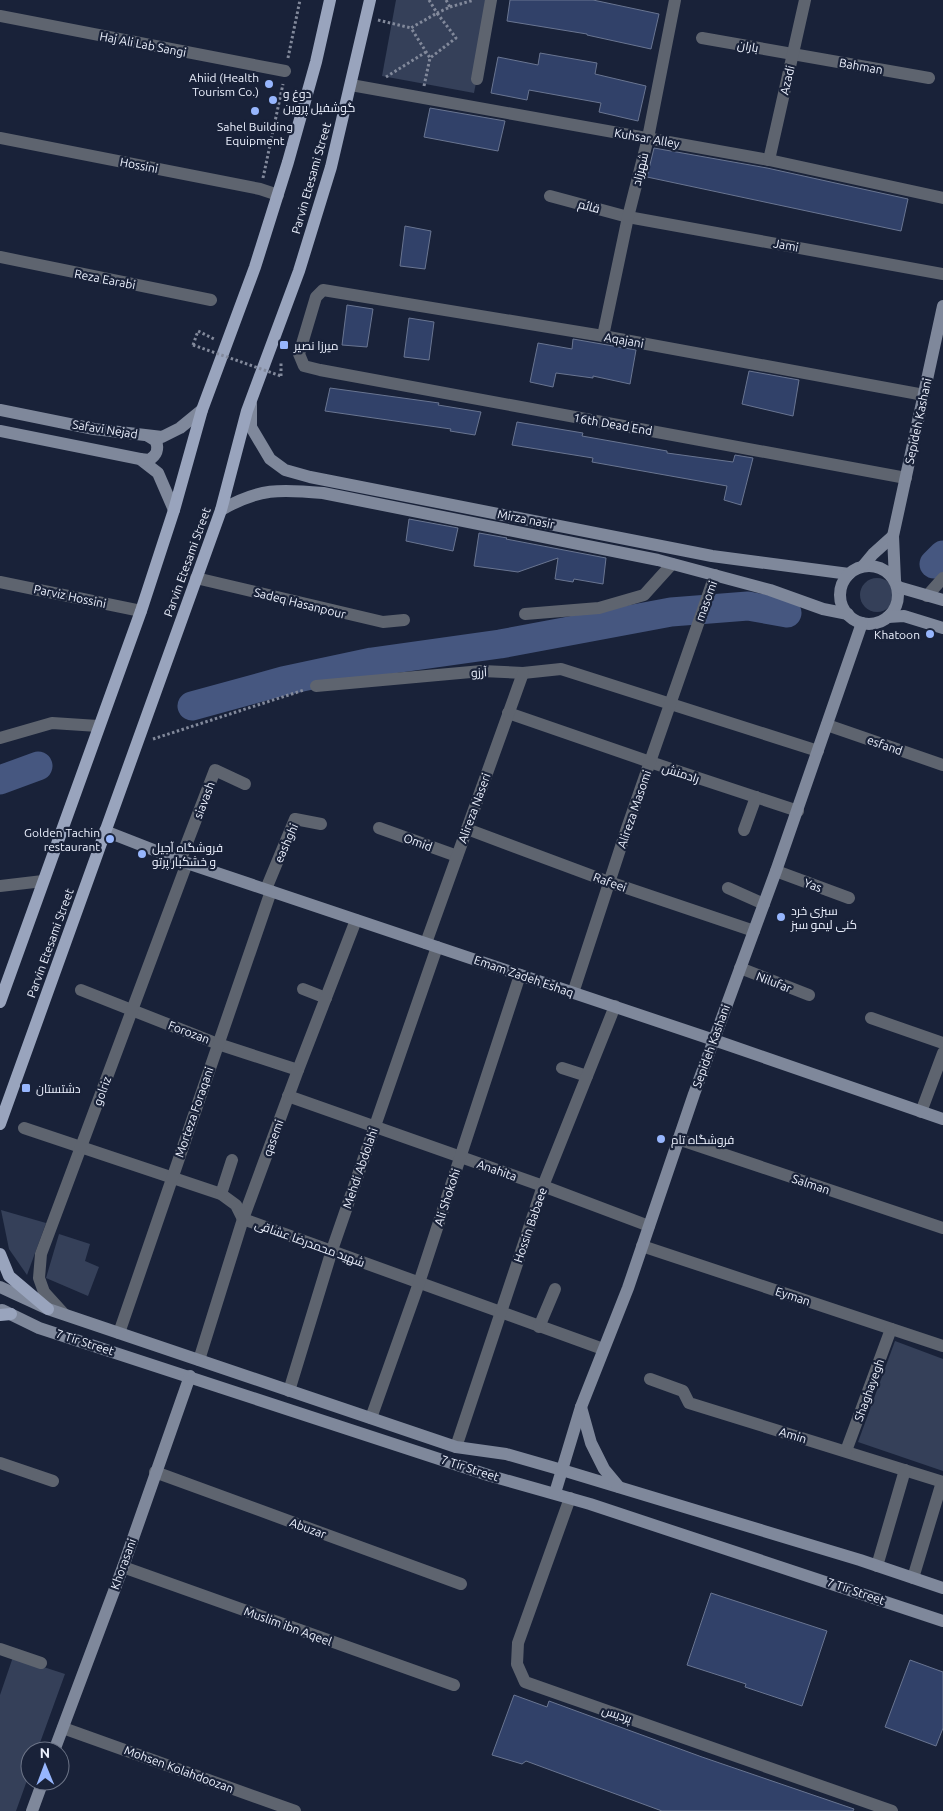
<svg xmlns="http://www.w3.org/2000/svg" width="943" height="1811" viewBox="0 0 943 1811" font-family="Ubuntu,Cairo,sans-serif">
  <style>
    .green { fill: #354059 }
    .lines { fill: none; stroke-linecap: round; stroke-linejoin: round }
    .river { stroke: #465780; stroke-width: 29 }
    .building { fill: #314169; stroke: #697591 }
    .path { stroke: #82899b; stroke-width: 3; stroke-dasharray: 2.5 2.5; stroke-linecap: butt }
    .street { stroke: #5e646f; stroke-width: 12 }
    .secondary { stroke: #7f889b; stroke-width: 12 }
    .primary { stroke: #99a4bd; stroke-width: 12 }
    .path-bridge { stroke: #82899b; stroke-width: 3; stroke-dasharray: 2.5 2.5; stroke-linecap: butt }
    .poi-dot { fill: #97b6fd; stroke: #192239; stroke-width: 2 }
    .labels { text-anchor: middle; dominant-baseline: central; stroke-width: 4.5; stroke-linejoin: round; paint-order: stroke }
    .street-label { font-size: 12px; fill: #ecf1fe; stroke: #192239 }
    .poi-label { font-size: 12px; fill: #ecf1fe; stroke: #192239; text-anchor: start }
  </style>
  <rect width="100%" height="100%" fill="#192239"/>
  <!-- green -->
  <g class="green">
    <polygon points="396,0 492,0 474,93 382,76"/>
    <circle cx="877" cy="595" r="17"/>
    <polygon points="1,1210 46,1223 27,1275 9,1249"/>
    <polygon points="59,1234 90,1244 85,1261 99,1267 88,1296 46,1278"/>
    <polygon points="895,1341 943,1359 943,1471 858,1442"/>
    <polygon points="13,1657 65,1674 37,1751 30,1751 30,1772 16,1811 0,1811 0,1695"/>
  </g>
  <g class="lines">
    <!-- river -->
    <g class="river">
      <polyline points="934,564 943,555"/>
      <polyline points="192,706 283,681 372,662 500,644 671,612 748,606 787,613"/>
      <polyline points="0,780 38,766"/>
    </g>
  </g>
  <!-- building -->
  <g class="building">
    <polygon points="510,0 593,0 659,14 651,49 587,35 587,34 507,21"/>
    <polygon points="540,53 597,63 595,74 646,86 638,121 599,112 601,103 529,90 527,100 491,93 498,57 538,65"/>
    <polygon points="430,108 505,121 498,151 424,137"/>
    <polygon points="654,148 767,168 908,199 901,231 647,177"/>
    <polygon points="405,226 431,231 425,269 400,266"/>
    <polygon points="347,305 373,309 367,347 342,345"/>
    <polygon points="409,318 434,322 429,360 404,357"/>
    <polygon points="573,339 636,350 630,384 593,376 593,378 556,373 553,387 530,382 538,343 572,349"/>
    <polygon points="749,371 799,380 793,416 742,404"/>
    <polygon points="330,388 439,403 438,405 481,412 475,435 450,431 451,429 325,411"/>
    <polygon points="517,422 583,433 582,436 667,451 667,453 733,462 735,455 753,458 741,505 724,500 727,486 592,462 593,458 512,445"/>
    <polygon points="409,519 458,528 453,551 406,541"/>
    <polygon points="479,533 507,538 506,539 606,558 603,584 574,579 573,582 555,579 558,558 518,572 474,566"/>
    <polygon points="711,1593 827,1631 802,1706 745,1687 746,1684 687,1665"/>
    <polygon points="910,1660 943,1672 943,1728 936,1746 885,1727"/>
    <polygon points="514,1695 547,1707 549,1701 702,1757 854,1809 853,1811 662,1811 526,1761 522,1764 492,1755"/>
  </g>
  <g class="lines">
    <!-- path -->
    <g class="path">
      <polyline points="429,0 437,13 450,7 446,0"/>
      <polyline points="450,7 474,0"/>
      <polyline points="378,20 411,28"/>
      <polyline points="288,58 300,0"/>
      <polyline points="386,77 426,52"/>
      <polyline points="424,86 430,58 456,38 437,13 411,28 430,58"/>
      <polyline points="263,178 283,84"/>
      <polyline points="193,345 198,331 214,339"/>
      <polyline points="281,376 281,361"/>
      <polyline points="153,739 304,690"/>
    </g>
    <!-- street -->
    <g class="street">
      <polyline points="0,16 285,71"/>
      <polyline points="702,38 929,78"/>
      <polyline points="477,79 491,0"/>
      <polyline points="351,85 769,160 943,198"/>
      <polyline points="0,138 260,189 278,195"/>
      <polyline points="769,160 805,0"/>
      <polyline points="550,196 628,217 943,274"/>
      <polyline points="0,257 211,300"/>
      <polyline points="603,336 628,217 648,138 675,0"/>
      <polyline points="906,478 320,370 304,366 299,354 316,297 323,290 603,336 924,395"/>
      <polyline points="196,578 383,622 404,620"/>
      <polyline points="0,582 141,611"/>
      <polyline points="927,596 943,578"/>
      <polyline points="525,614 599,608 644,595 672,564"/>
      <polyline points="316,686 482,671 523,673 561,669 818,751"/>
      <polyline points="508,713 650,762 798,811"/>
      <polyline points="827,725 943,765"/>
      <polyline points="0,738 52,723 98,726"/>
      <polyline points="379,828 457,856"/>
      <polyline points="467,829 609,882 754,931"/>
      <polyline points="744,830 756,797"/>
      <polyline points="180,861 215,770 245,784"/>
      <polyline points="776,871 849,898"/>
      <polyline points="0,886 43,881"/>
      <polyline points="728,888 764,904"/>
      <polyline points="266,889 295,819 321,824"/>
      <polyline points="426,943 523,673"/>
      <polyline points="740,968 809,995"/>
      <polyline points="303,989 326,998"/>
      <polyline points="81,990 218,1044 298,1070"/>
      <polyline points="573,993 627,828 715,575"/>
      <polyline points="871,1018 943,1043"/>
      <polyline points="562,1068 587,1076"/>
      <polyline points="288,1096 543,1186 649,1226"/>
      <polyline points="921,1112 943,1053"/>
      <polyline points="24,1128 221,1194 236,1205 243,1219 603,1349"/>
      <polyline points="678,1139 943,1228"/>
      <polyline points="221,1194 232,1160"/>
      <polyline points="642,1246 943,1346"/>
      <polyline points="64,1314 44,1292 39,1278 41,1254 187,863"/>
      <polyline points="539,1327 555,1289"/>
      <polyline points="119,1333 271,891"/>
      <polyline points="199,1360 243,1219 298,1070 356,920"/>
      <polyline points="650,1379 683,1391 689,1403 943,1482"/>
      <polyline points="289,1391 332,1250 437,947"/>
      <polyline points="371,1418 419,1283 520,975"/>
      <polyline points="456,1447 543,1186 615,1006"/>
      <polyline points="846,1451 891,1329"/>
      <polyline points="0,1463 53,1481"/>
      <polyline points="155,1472 461,1584"/>
      <polyline points="570,1498 518,1643 517,1664 525,1682 892,1811"/>
      <polyline points="877,1566 905,1470"/>
      <polyline points="123,1567 454,1685"/>
      <polyline points="913,1578 942,1482"/>
      <polyline points="0,1649 41,1663"/>
      <polyline points="63,1728 295,1811"/>
    </g>
    <!-- secondary -->
    <g class="secondary">
      <polyline points="251,404 251,427 270,459 285,470 310,477 712,556 849,574"/>
      <polyline points="0,410 94,429 162,437 180,428 202,410"/>
      <polyline points="0,431 140,459 158,473 174,510"/>
      <path d="M140,459L149,460C157,455 159,450 156,441L148,436"/>
      <path d="M221,510C259,488 280,489 323,493L658,560L770,590L823,609L848,614"/>
      <circle cx="869" cy="595" r="29"/>
      <polyline points="863,566 873,554 893,536"/>
      <polyline points="895,580 893,536 943,306"/>
      <polyline points="898,587 943,600"/>
      <polyline points="888,617 904,616 943,628"/>
      <polyline points="105,831 187,863 714,1040 943,1119"/>
      <polyline points="0,1287 48,1309 456,1447 506,1454 562,1470 860,1560 943,1588"/>
      <polyline points="2,1310 39,1328 491,1476 590,1504 943,1621"/>
      <polyline points="581,1407 591,1443 604,1469 619,1487"/>
      <polyline points="555,1493 581,1407 628,1288 694,1094 776,871 862,623"/>
      <polyline points="54,1751 123,1567 190,1376"/>
      <polyline points="32,1811 43,1781"/>
    </g>
    <!-- primary -->
    <g class="primary">
      <polyline points="0,1002 141,611 174,510 202,410 255,267 288,162 316,62 330,0"/>
      <polyline points="0,1124 221,510 247,411 299,271 331,167 370,0"/>
      <polyline points="0,1254 9,1276 48,1309"/>
      <polyline points="0,1315 11,1314"/>
    </g>
    <!-- path-bridge -->
    <polyline class="path-bridge" points="193,345 281,376"/>
  </g>
  <!-- markers -->
  <g class="poi-dot">
    <circle cx="269" cy="84" r="5"/>
    <circle cx="273" cy="100" r="5"/>
    <circle cx="255" cy="111" r="5"/>
    <rect x="279" y="340" width="10" height="10" rx="2.5"/>
    <circle cx="930" cy="634" r="5"/>
    <circle cx="110" cy="839" r="5"/>
    <circle cx="142" cy="854" r="5"/>
    <circle cx="781" cy="917" r="5"/>
    <rect x="21" y="1083" width="10" height="10" rx="2.5"/>
    <circle cx="661" cy="1139" r="5"/>
  </g>
  <g class="labels">
    <!-- street labels -->
    <g class="street-label">
      <text transform="translate(143 44) rotate(11)">Haj Ali Lab Sangi</text>
      <text transform="translate(748 46) rotate(10)">باران</text>
      <text transform="translate(861 66) rotate(10)">Bahman</text>
      <text transform="translate(787 80) rotate(-77)">Azadi</text>
      <text transform="translate(647 138) rotate(10)">Kuhsar Alley</text>
      <text transform="translate(139 165) rotate(11)">Hossini</text>
      <text transform="translate(640 169) rotate(-76)">شهرزاد</text>
      <text transform="translate(311 178) rotate(-74)">Parvin Etesami Street</text>
      <text transform="translate(589 206) rotate(15)">قائم</text>
      <text transform="translate(786 245) rotate(10)">Jami</text>
      <text transform="translate(105 279) rotate(11)">Reza Earabi</text>
      <text transform="translate(624 340) rotate(10)">Aqajani</text>
      <text transform="translate(918 421) rotate(-78)">Sepideh Kashani</text>
      <text transform="translate(613 424) rotate(10)">16th Dead End</text>
      <text transform="translate(105 429) rotate(9)">Safavi Nejad</text>
      <text transform="translate(526 519) rotate(11)">Mirza nasir</text>
      <text transform="translate(187 562) rotate(-70)">Parvin Etesami Street</text>
      <text transform="translate(70 596) rotate(12)">Parviz Hossini</text>
      <text transform="translate(706 601) rotate(-70)">masomi</text>
      <text transform="translate(300 603) rotate(14)">Sadeq Hasanpour</text>
      <text transform="translate(479 672) rotate(-3)">آرزو</text>
      <text transform="translate(885 745) rotate(19)">esfand</text>
      <text transform="translate(681 773) rotate(18)">رادمنش</text>
      <text transform="translate(204 800) rotate(-69)">siavash</text>
      <text transform="translate(474 808) rotate(-70)">Alireza Naseri</text>
      <text transform="translate(634 809) rotate(-71)">Alireza Masomi</text>
      <text transform="translate(418 842) rotate(20)">Omid</text>
      <text transform="translate(286 843) rotate(-66)">eashghi</text>
      <text transform="translate(610 882) rotate(20)">Rafeei</text>
      <text transform="translate(813 885) rotate(20)">Yas</text>
      <text transform="translate(50 943) rotate(-70)">Parvin Etesami Street</text>
      <text transform="translate(524 976) rotate(19)">Emam Zadeh Eshaq</text>
      <text transform="translate(774 982) rotate(21)">Nilufar</text>
      <text transform="translate(189 1032) rotate(21)">Forozan</text>
      <text transform="translate(711 1046) rotate(-70)">Sepideh Kashani</text>
      <text transform="translate(102 1091) rotate(-70)">golriz</text>
      <text transform="translate(194 1112) rotate(-71)">Morteza Foraqani</text>
      <text transform="translate(273 1138) rotate(-70)">qasemi</text>
      <text transform="translate(360 1168) rotate(-71)">Mehdi Abdolahi</text>
      <text transform="translate(497 1170) rotate(19)">Anahita</text>
      <text transform="translate(811 1184) rotate(19)">Salman</text>
      <text transform="translate(447 1197) rotate(-72)">Ali Shokohi</text>
      <text transform="translate(530 1225) rotate(-71)">Hossin Babaee</text>
      <text transform="translate(310 1243) rotate(20)">شهید محمدرضا عشاقی</text>
      <text transform="translate(793 1296) rotate(18)">Eyman</text>
      <text transform="translate(85 1342) rotate(18)">7 Tir Street</text>
      <text transform="translate(869 1390) rotate(-70)">Shaghayegh</text>
      <text transform="translate(793 1435) rotate(17)">Amin</text>
      <text transform="translate(470 1468) rotate(18)">7 Tir Street</text>
      <text transform="translate(308 1528) rotate(20)">Abuzar</text>
      <text transform="translate(123 1564) rotate(-70)">Khorasani</text>
      <text transform="translate(856 1591) rotate(19)">7 Tir Street</text>
      <text transform="translate(288 1626) rotate(20)">Muslim ibn Aqeel</text>
      <text transform="translate(617 1714) rotate(19)">پردیس</text>
      <text transform="translate(179 1769) rotate(20)">Mohsen Kolahdoozan</text>
    </g>
    <!-- poi labels -->
    <g class="poi-label">
      <text x="259" y="77" text-anchor="end">Ahiid (Health<tspan x="259" dy="14">Tourism Co.)</tspan></text>
      <text x="283" y="93">دوغ و<tspan x="283" dy="14">گوشفیل پروین</tspan></text>
      <text x="255" y="126" text-anchor="middle">Sahel Building<tspan x="255" dy="14">Equipment</tspan></text>
      <text x="294" y="345">میرزا نصیر</text>
      <text x="920" y="634" text-anchor="end">Khatoon</text>
      <text x="100" y="832" text-anchor="end">Golden Tachin<tspan x="100" dy="14">restaurant</tspan></text>
      <text x="152" y="847">فروشگاه آجیل<tspan x="152" dy="14">و خشکبار پرتو</tspan></text>
      <text x="791" y="910">سبزی خرد<tspan x="791" dy="14">کنی لیمو سبز</tspan></text>
      <text x="36" y="1088">دشتستان</text>
      <text x="671" y="1139">فروشگاه تام</text>
    </g>
  </g>
  <!-- north arrow -->
  <g transform="translate(45 1766) rotate(359)"><circle r="24" fill="#192239" stroke="#6d7588"/>
  <path d="M0-4L9 19L0 12L-9 19Z" fill="#97b6fd"/>
  <text y="-8" font-size="14" font-weight="bold" text-anchor="middle" fill="#ecf1fe">N</text>
  </g>
</svg>
